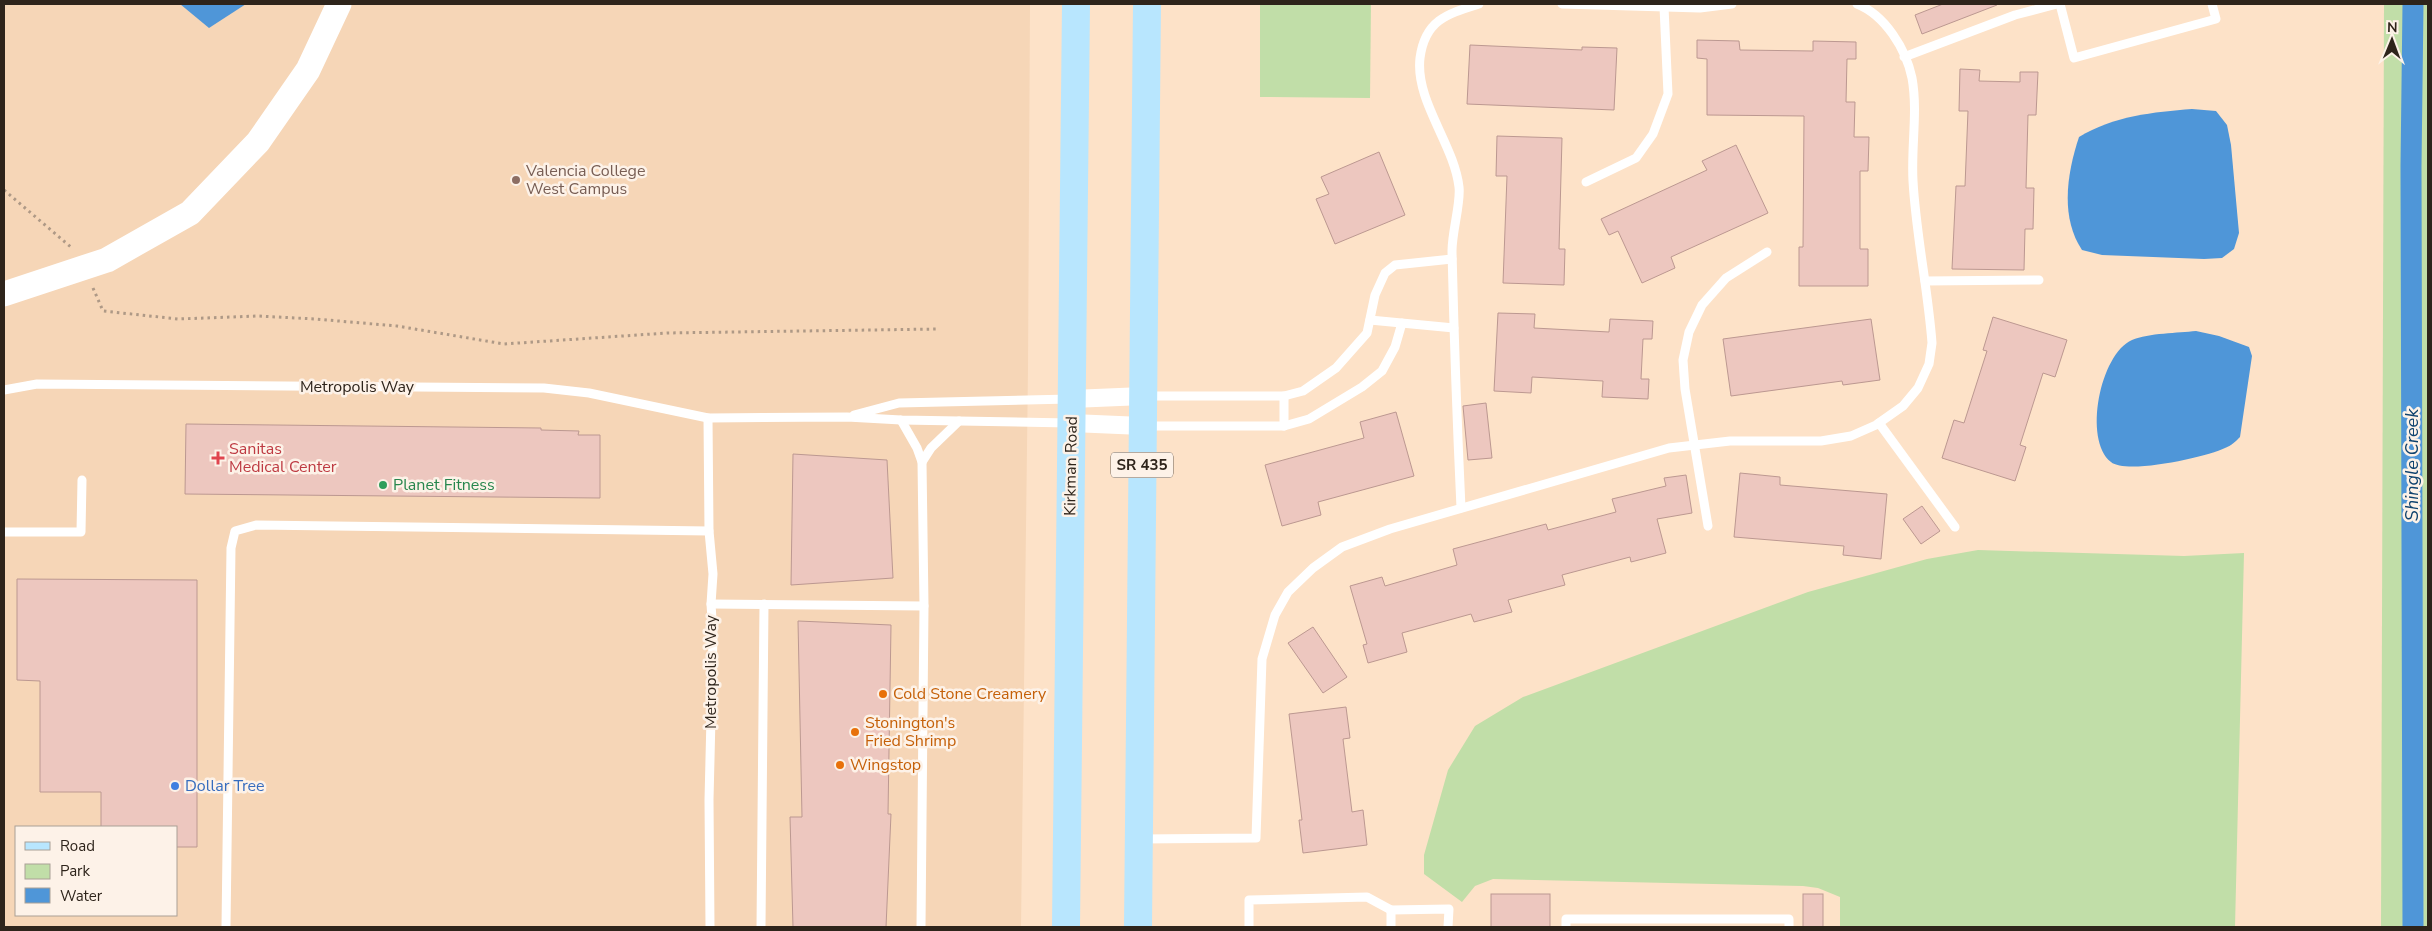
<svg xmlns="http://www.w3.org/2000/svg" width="2432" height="931" viewBox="0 0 2432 931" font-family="'Nunito Sans',sans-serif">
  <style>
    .built { fill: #f6d6b7; fill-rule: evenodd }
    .green { fill: #c1dea8 }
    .water { fill: #4f96d8 }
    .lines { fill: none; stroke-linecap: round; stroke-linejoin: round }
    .canal { stroke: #4f96d8; stroke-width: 21 }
    .building { fill: #edc7bf; stroke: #bc9891 }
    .path { stroke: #ae9986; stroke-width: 3; stroke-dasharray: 2.5 4; stroke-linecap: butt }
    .lane { stroke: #fff; stroke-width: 9 }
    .street { stroke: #fff; stroke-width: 18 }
    .secondary { stroke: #fff; stroke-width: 25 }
    .primary { stroke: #b8e6fe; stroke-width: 28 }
    .education-dot { fill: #8d6e63; stroke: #fdf2e8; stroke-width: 2 }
    .health-dot { fill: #e0444e; stroke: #fdf2e8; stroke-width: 2 }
    .leisure-dot { fill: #2e9e5b; stroke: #fdf2e8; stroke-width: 2 }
    .food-dot { fill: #e8710a; stroke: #fdf2e8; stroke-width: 2 }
    .shop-dot { fill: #3f7fe0; stroke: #fdf2e8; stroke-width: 2 }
    .labels { text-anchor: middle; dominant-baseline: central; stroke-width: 5; stroke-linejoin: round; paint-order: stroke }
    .shield { fill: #fdf2e8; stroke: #6c6258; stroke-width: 1 }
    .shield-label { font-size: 15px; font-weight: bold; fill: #2e241b }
    .education-label { font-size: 16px; fill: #785e54; stroke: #fdf2e8; text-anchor: start }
    .street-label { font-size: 16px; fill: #2e241b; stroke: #fdf2e8 }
    .health-label { font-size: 16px; fill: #be3a42; stroke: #fdf2e8; text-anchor: start }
    .leisure-label { font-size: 16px; fill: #27864d; stroke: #fdf2e8; text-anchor: start }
    .food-label { font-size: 16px; fill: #c56008; stroke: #fdf2e8; text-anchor: start }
    .shop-label { font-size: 16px; fill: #366cbe; stroke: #fdf2e8; text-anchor: start }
    .water-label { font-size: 18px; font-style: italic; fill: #0e426e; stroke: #fdf2e8 }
  </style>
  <rect width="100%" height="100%" fill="#fde2c8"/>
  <!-- built -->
  <path class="built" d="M4,4H1030L1028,368L1021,927H4ZM16,827H176V915H16Z"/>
  <!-- green -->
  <g class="green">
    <polygon points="1260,4 1371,4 1370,98 1260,97"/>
    <polygon points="2384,4 2428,4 2428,927 2381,927"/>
    <polygon points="1978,550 2184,556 2244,553 2235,927 1840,927 1840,897 1818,888 1803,886 1493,879 1475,886 1462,902 1424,874 1424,855 1448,770 1475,726 1523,697 1808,592 1927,559"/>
  </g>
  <!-- water -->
  <g class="water">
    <polygon points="180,4 246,4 209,28"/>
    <path d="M2192,109L2216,111L2227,125L2231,145L2239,233L2234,249L2222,258L2204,259L2102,255L2082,250C2060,217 2067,173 2079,137C2113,116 2154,112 2192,109Z"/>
    <path d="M2196,331L2219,336L2249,347L2252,356L2240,437C2236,441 2231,446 2225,448C2207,457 2126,475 2111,462C2083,440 2100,354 2132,340C2149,333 2178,333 2196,331Z"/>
  </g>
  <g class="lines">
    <!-- canal -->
    <polyline class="canal" points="2413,4 2411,166 2413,927"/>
  </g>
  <!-- building -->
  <g class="building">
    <polygon points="1943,4 1996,4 1997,5 1922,34 1915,15"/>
    <polygon points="1697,40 1739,41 1740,50 1813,51 1813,41 1856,42 1856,59 1847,59 1846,102 1855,102 1854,137 1869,137 1868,171 1860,171 1860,249 1868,249 1868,286 1799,286 1799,247 1803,247 1804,116 1707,115 1707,59 1697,58"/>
    <polygon points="1470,45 1582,50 1582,47 1617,48 1614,110 1467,104"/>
    <polygon points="1960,69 1980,70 1979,81 2020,82 2020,72 2038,72 2036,115 2028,115 2026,188 2034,188 2033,229 2025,229 2024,270 1952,269 1956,186 1965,186 1968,111 1959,111"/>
    <polygon points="1497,136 1562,138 1559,249 1565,249 1564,285 1503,283 1507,176 1496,176"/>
    <polygon points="1736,145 1768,213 1671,257 1675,268 1642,283 1618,231 1609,235 1601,219 1707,170 1702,161"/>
    <polygon points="1379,152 1405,215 1335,244 1316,199 1329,194 1321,177"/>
    <polygon points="1498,313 1535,314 1534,328 1609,332 1610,319 1653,321 1652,339 1643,339 1641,379 1649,379 1648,399 1602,397 1603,381 1532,377 1531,393 1494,391"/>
    <polygon points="1993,317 2067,340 2055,377 2043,373 2020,445 2026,447 2015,481 1942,458 1954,420 1964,423 1987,351 1983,350"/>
    <polygon points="1871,319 1880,380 1843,385 1842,381 1731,396 1723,339"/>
    <polygon points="1486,403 1492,458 1468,460 1463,406"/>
    <polygon points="1396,412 1414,476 1318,502 1321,515 1282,526 1265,465 1364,438 1360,422"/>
    <polygon points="186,424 541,428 541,430 579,431 578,435 600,435 600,498 185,494"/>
    <polygon points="793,454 887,460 893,578 791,585"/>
    <polygon points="1740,473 1780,477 1780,485 1887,494 1881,559 1843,555 1844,546 1734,537"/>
    <polygon points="1686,475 1692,513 1657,519 1666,553 1631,562 1630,557 1562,575 1565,585 1508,600 1512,612 1474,622 1471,614 1402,633 1407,652 1368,663 1363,645 1367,644 1350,586 1382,577 1385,586 1457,565 1453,549 1546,524 1548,530 1616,512 1612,499 1666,486 1664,478"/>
    <polygon points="1922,506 1940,531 1921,544 1903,519"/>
    <polygon points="17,579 197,580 197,847 176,847 176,827 101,827 101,792 40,792 40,681 17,680"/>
    <polygon points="798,621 891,625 888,814 891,814 886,927 793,927 790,817 802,817"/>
    <polygon points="1313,627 1347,677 1323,693 1288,643"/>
    <polygon points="1346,707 1350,738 1343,739 1352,812 1363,810 1367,845 1303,853 1299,820 1302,820 1289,714"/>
    <rect x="1491" y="894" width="59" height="33"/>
    <rect x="1803" y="894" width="20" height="33"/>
  </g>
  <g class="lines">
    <!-- path -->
    <g class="path">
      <polyline points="4,190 72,248"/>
      <polyline points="93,288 103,311 178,319 258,316 315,319 397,326 504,344 667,333 938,329"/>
    </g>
    <!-- lane -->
    <g class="lane">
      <polyline points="1562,4 1700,8 1732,4"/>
      <polyline points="2060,4 2074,58 2216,19 2212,4"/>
      <polyline points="1904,57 2015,15 2057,4"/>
      <polyline points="1586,182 1636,158 1653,134 1668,94 1664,7"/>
      <polyline points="1925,281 2039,280"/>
      <polyline points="1370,320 1454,328"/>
      <polyline points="4,390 37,384 544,388 589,393 708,418 847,417 901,420 1070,423"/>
      <polyline points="1147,396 1284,396 1303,391 1336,368 1367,333 1375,295 1385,273 1395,265 1452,259"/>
      <polyline points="854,415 899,403 1070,399"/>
      <polyline points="708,418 709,531 713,574 711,604 713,635 709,800 710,927"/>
      <polyline points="901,420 917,448 922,462 924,606 921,927"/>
      <polyline points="1879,423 1955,527"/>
      <polyline points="1145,426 1284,426 1309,419 1362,387 1382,371 1395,347 1402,323"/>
      <polyline points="1284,426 1284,396"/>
      <polyline points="922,462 931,448 959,421"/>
      <path d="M1461,508C1457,422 1454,337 1452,251C1452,231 1461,203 1459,187C1454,144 1415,101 1420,58C1425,20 1447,14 1479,4"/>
      <polyline points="1708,526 1685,389 1683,360 1689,332 1702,305 1726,278 1767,252"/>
      <polyline points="4,532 81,532 82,480"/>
      <polyline points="711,604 924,606"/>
      <path d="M1141,839L1256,838L1262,659L1275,615L1288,592L1313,568L1342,547L1390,529L1669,448L1730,441H1821L1851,436L1876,425L1903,406L1918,388L1929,364L1932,343C1928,289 1916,235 1913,181C1911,147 1918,111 1912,78C1906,49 1885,15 1857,4"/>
      <polyline points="226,927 231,548 235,531 256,525 709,531"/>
      <polyline points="761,927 764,604"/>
      <polyline points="1249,927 1249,900 1367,897 1391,910 1449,909 1448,927"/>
      <polyline points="1391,927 1391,910"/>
      <polyline points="1566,927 1566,919 1789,919 1789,927"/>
    </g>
    <!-- street -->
    <g class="street">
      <polyline points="1072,399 1143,396"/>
      <polyline points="1072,423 1142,426"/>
    </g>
    <!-- secondary -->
    <polyline class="secondary" points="4,294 107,260 190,213 258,142 308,70 339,4"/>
    <!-- primary -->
    <g class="primary">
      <polyline points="1066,927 1076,4"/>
      <polyline points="1138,927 1147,4"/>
    </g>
  </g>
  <!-- markers -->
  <circle class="education-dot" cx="516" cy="180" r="5"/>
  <path class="health-dot" d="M215.5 450.5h5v5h5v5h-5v5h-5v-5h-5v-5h5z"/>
  <circle class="leisure-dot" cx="383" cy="485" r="5"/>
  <g class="food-dot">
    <circle cx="883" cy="694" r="5"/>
    <circle cx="855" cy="732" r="5"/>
    <circle cx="840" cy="765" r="5"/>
  </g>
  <circle class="shop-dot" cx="175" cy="786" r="5"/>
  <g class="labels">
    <!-- shield labels -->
    <rect class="shield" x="1111" y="452.5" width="62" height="25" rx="4"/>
    <g class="shield-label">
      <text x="1142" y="465">SR 435</text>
    </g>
    <!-- education labels -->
    <g class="education-label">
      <text x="526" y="171">Valencia College<tspan x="526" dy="18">West Campus</tspan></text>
    </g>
    <!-- street labels -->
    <g class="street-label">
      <text x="357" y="387">Metropolis Way</text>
      <text transform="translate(1071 466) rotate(-89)">Kirkman Road</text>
      <text transform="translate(711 672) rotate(-90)">Metropolis Way</text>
    </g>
    <!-- health labels -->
    <g class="health-label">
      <text x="229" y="449">Sanitas<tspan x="229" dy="18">Medical Center</tspan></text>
    </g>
    <!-- leisure labels -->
    <g class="leisure-label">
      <text x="393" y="485">Planet Fitness</text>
    </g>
    <!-- food labels -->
    <g class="food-label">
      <text x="893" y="694">Cold Stone Creamery</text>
      <text x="865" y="723">Stonington's<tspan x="865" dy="18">Fried Shrimp</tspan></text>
      <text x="850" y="765">Wingstop</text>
    </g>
    <!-- shop labels -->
    <g class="shop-label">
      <text x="185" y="786">Dollar Tree</text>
    </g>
    <!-- water labels -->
    <g class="water-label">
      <text transform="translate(2412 465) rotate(-90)">Shingle Creek</text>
    </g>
  </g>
  <!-- border -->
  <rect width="2432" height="931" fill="none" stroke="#2e241b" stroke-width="10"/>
  <!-- legend -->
  <rect x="15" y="826" width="162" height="90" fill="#fdf2e8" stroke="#aaa096"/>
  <rect x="25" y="842" width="25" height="8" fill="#b8e6fe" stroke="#aaa096"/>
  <text x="60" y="851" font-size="15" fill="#2e241b">Road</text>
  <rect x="25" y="864" width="25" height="15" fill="#c1dea8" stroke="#aaa096"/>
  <text x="60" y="876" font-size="15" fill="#2e241b">Park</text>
  <rect x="25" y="888" width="25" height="15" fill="#4f96d8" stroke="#aaa096"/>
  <text x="60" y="901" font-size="15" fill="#2e241b">Water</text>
  <!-- north arrow -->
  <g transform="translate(2392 40) rotate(1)" stroke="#fdf2e8" stroke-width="4" paint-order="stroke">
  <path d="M0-4L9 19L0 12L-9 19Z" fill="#2e241b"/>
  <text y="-8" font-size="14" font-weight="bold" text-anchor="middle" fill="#2e241b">N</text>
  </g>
</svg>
